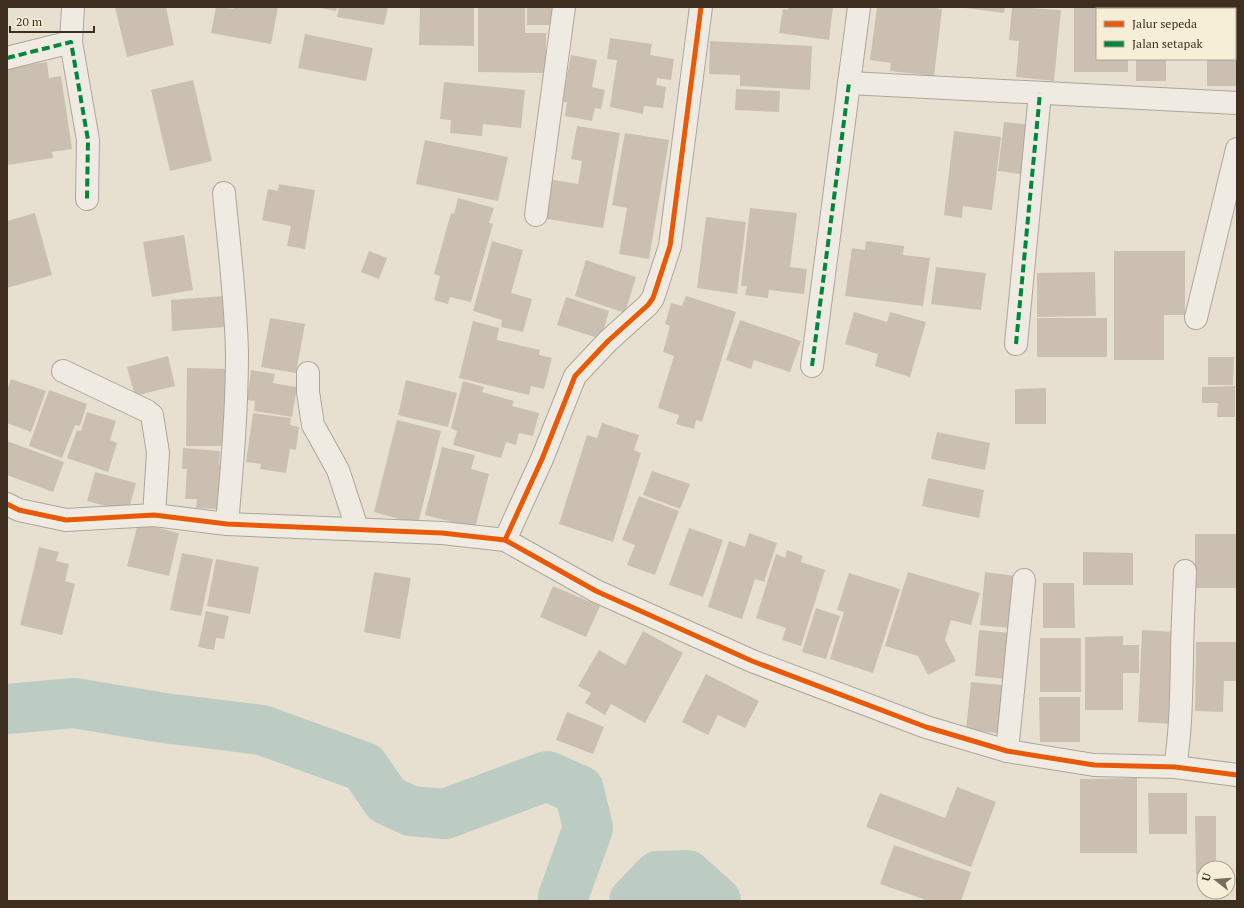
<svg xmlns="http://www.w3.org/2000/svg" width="1244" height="908" viewBox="0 0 1244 908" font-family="'PT Serif',serif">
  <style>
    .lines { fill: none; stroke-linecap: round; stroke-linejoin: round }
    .river { stroke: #bcccc2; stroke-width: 50 }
    .building { fill: #cbbfb2 }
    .street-casing { stroke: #ada599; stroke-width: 24 }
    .street { stroke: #efebe3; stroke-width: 22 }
    .quiet { stroke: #00873e; stroke-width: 4; stroke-dasharray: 8 4; stroke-linecap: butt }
    .cycleway-casing { stroke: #f7eed8; stroke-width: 8 }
    .cycleway { stroke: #e8590c; stroke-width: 5 }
  </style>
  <rect width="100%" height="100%" fill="#e7e0d1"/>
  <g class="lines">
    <!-- river -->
    <g class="river">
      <polyline points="7,709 74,703 164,718 262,730 364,767 387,800 411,811 445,814 547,776 579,790 588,828 563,897 564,901"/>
      <polyline points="634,901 658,876 687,875 716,901"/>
    </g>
  </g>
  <!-- building -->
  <g class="building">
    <polygon points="115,7 166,7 174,45 127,57"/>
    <polygon points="216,7 234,9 234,7 278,7 271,44 211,33"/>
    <polygon points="315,7 337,7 336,11"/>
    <polygon points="339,7 388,7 384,25 337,17"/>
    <polygon points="420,7 474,7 474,46 419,45"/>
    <polygon points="478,7 525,7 525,33 546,33 546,73 478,72"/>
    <rect x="527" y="7" width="27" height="18"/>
    <polygon points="788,7 833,7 829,40 779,33 783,9 788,10"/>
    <polygon points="877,7 925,7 942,9 934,76 890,71 891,63 870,60"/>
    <polygon points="957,7 1005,7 1004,13"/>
    <polygon points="1012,7 1061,10 1054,81 1016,77 1019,41 1009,40"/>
    <polygon points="1074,7 1128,7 1128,9 1097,9 1097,59 1128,59 1128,72 1074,72"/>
    <rect x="1213" y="7" width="24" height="2"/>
    <polygon points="1235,16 1237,16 1237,86 1207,86 1207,59 1235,59"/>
    <polygon points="305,34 373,48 366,81 298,68"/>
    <polygon points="610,38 652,44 650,55 674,59 671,80 657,78 656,85 666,87 663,108 644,106 643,114 610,107 617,60 607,59"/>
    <polygon points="710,41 812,46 810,90 740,86 740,75 709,74"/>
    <polygon points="571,55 597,60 592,87 605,90 601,109 595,108 592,121 565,116 567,102 562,102"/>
    <rect x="1136" y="59" width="30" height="22"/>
    <polygon points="47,62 49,78 61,76 72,149 52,152 53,158 7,165 7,68"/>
    <polygon points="193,80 212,161 170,171 151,90"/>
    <polygon points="444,82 525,90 521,128 483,124 482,136 450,133 451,120 440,119"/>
    <polygon points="736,89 780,91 779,112 735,110"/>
    <polygon points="1004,122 1034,125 1028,175 998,171"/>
    <polygon points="577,126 620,133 603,228 541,218 548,179 578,184 582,161 571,159"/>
    <polygon points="954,131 1001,137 992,210 963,206 962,218 944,215"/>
    <polygon points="625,133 669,140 649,259 619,254 627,208 612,205"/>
    <polygon points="425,140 508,157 498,201 416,184"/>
    <polygon points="279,184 315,190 305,249 287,246 291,226 262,220 268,189 278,191"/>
    <polygon points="458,198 494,208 489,223 493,224 471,302 450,297 448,304 434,300 440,276 434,274 451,213 454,214"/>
    <polygon points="750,208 797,213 790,267 807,269 804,294 769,290 768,298 745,295 747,286 741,286"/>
    <polygon points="35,213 52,275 7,288 7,221"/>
    <polygon points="706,217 746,222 737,294 697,288"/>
    <polygon points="184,235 193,290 152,297 143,242"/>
    <polygon points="492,241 523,250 511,293 532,299 523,332 501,327 502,320 473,311"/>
    <polygon points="866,241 904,246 903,255 930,258 923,306 845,296 852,248 865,250"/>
    <polygon points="369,251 387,258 379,279 361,272"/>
    <polygon points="1114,251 1185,251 1185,315 1164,315 1164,360 1114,360"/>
    <polygon points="586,260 636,277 625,313 575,296"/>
    <polygon points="936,267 986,273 981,310 931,304"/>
    <polygon points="1095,272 1096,316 1037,317 1037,273"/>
    <polygon points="223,296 225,327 172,331 171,300"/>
    <polygon points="686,296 736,312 702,422 696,420 694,429 676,424 679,415 658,408 674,356 663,352 670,326 665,324 671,303 682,306"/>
    <polygon points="566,297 609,311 601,339 557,325"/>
    <polygon points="854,312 887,322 890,312 926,322 910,377 875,366 878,354 845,344"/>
    <polygon points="270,318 305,324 296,373 261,367"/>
    <rect x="1037" y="318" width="70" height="39"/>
    <polygon points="740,320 801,341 790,372 754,360 751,369 726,360"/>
    <polygon points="473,321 499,328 497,340 540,350 539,355 552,358 544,389 531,386 529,395 459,378"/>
    <polygon points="168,356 175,386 135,396 127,367"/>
    <polygon points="1208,357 1234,357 1233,385 1208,385"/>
    <polygon points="187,368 227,369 226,446 186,446"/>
    <polygon points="251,370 275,374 273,383 297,387 292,417 254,411 255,401 247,400"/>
    <polygon points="11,379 46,391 31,432 7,423 7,390"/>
    <polygon points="406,380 457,393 448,427 398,415"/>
    <polygon points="463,381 484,387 482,392 514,401 512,406 539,413 533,436 519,433 516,445 506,442 501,458 453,445 457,431 451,428"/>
    <polygon points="1235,386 1235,417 1217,417 1218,403 1202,403 1202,387"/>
    <polygon points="1046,388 1046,424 1015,424 1015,389"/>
    <polygon points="49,390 87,404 80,426 75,425 62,458 29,446"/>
    <polygon points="87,412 116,421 110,440 117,443 108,472 67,458 77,430 81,431"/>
    <polygon points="253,413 291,418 290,425 299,427 296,450 290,449 286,473 260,469 261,464 246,462"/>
    <polygon points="397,420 441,431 418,524 374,512"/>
    <polygon points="602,423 639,435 634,450 641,453 613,542 559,524 587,435 597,438"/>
    <polygon points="937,432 990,443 985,470 931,459"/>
    <polygon points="7,441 64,462 53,492 7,475"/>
    <polygon points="442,447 475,455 471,469 489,474 475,528 425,515"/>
    <polygon points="183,448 220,451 219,465 224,465 222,490 218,490 217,509 196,508 197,499 185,499 187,469 182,469"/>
    <polygon points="652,471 690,484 680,509 643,495"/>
    <polygon points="95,472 136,483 128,512 87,501"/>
    <polygon points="928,478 984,490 979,518 922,506"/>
    <polygon points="639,496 679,511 655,575 627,565 635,545 622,540"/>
    <polygon points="138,523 179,533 169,576 127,566"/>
    <polygon points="689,528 723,540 703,597 669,585"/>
    <polygon points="749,533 777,543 764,582 755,579 742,619 708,607 729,541 745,547"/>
    <rect x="1195" y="534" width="42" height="54"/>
    <polygon points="39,547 59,552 56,561 69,564 65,581 75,584 62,635 20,625"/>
    <polygon points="787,550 803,556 801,562 825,570 801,646 782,640 786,628 756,618 776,554 785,558"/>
    <polygon points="1083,552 1133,553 1133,585 1083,585"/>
    <polygon points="182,553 213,559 201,616 170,610"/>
    <polygon points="216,559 259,567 250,614 207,606"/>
    <polygon points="374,572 411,578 400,639 364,632"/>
    <polygon points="908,572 980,593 971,625 951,620 945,640 956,661 928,675 918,656 885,646"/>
    <polygon points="985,572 1015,576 1010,628 980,625"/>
    <polygon points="849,573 900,589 873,673 830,659 844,612 837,610"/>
    <polygon points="1043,583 1074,583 1075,628 1043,628"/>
    <polygon points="553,586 600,606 586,637 540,617"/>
    <polygon points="816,608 840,616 826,659 802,652"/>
    <polygon points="206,611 229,616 224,639 216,638 214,650 198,647"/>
    <polygon points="979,630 1011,633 1007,679 975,676"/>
    <polygon points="1142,630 1176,632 1172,724 1138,722"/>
    <polygon points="643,631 683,653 645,723 611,704 605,715 585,703 591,693 578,686 599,650 625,665"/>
    <polygon points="1123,636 1123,645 1139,645 1139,673 1123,673 1123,710 1085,710 1085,637"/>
    <rect x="1040" y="638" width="41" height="54"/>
    <polygon points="1196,642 1237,642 1237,681 1224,681 1223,712 1195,711"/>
    <polygon points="706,674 759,701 745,728 718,715 708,735 682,722"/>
    <polygon points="971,682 1003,685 998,733 966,730"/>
    <polygon points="1039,697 1080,697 1080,742 1040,742"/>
    <polygon points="567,712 604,727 593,754 556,740"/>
    <polygon points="1137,778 1137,853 1080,853 1080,779"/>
    <polygon points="957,787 996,802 971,867 866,827 880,793 945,818"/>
    <polygon points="1148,793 1187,793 1187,834 1149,834"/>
    <polygon points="1195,816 1216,816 1216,868 1204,868 1204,873 1196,874"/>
    <polygon points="894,845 971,872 961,901 929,901 880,884"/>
  </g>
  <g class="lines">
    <defs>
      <g id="street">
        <polyline points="73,7 71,42 88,140 87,199"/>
        <polyline points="7,58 71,42"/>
        <polyline points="849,83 1237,103"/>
        <path d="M224,193C229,247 236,300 237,354C237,411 232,467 227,524"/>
        <polyline points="536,215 564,7"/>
        <polyline points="1196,318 1237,149"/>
        <polyline points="1016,344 1040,93"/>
        <polyline points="812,366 859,7"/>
        <polyline points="63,371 147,411 152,415 158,453 154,515"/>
        <polyline points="308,373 308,392 313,425 338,470 357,528"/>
        <polyline points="7,504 19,510 66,520 154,515 227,524 442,533 505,540 596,591 752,661 926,727 1007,751 1094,765 1175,767 1237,775"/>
        <polyline points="505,540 542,459 575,376 608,341 648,305 653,298 670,246 701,7"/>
        <polyline points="1007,751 1024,580"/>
        <path d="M1175,767C1181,731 1181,697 1182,660C1182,630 1184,600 1185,571"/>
      </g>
    </defs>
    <!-- street casing -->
    <use href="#street" class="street-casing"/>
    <!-- street -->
    <use href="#street" class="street"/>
    <!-- quiet -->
    <g class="quiet">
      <polyline points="7,58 71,42 88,140 87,199"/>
      <polyline points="1016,344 1040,93"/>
      <polyline points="812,366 849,83"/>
    </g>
    <defs>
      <g id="cycleway">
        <polyline points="7,504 19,510 66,520 154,515 227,524 442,533 505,540 596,591 752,661 926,727 1007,751 1094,765 1175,767 1237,775"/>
        <polyline points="505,540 542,459 575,376 608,341 648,305 653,298 670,246 701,7"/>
      </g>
    </defs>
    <!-- cycleway casing -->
    <use href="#cycleway" class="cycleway-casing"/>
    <!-- cycleway -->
    <use href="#cycleway" class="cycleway"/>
  </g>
  <!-- border -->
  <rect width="1244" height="908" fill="none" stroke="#3d2e20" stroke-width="16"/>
  <!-- legend -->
  <rect x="1096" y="8" width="140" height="52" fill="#f7eed8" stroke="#ada18e"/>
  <rect x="1104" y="21" width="20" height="6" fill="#e8590c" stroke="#ada18e"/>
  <text x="1132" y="28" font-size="12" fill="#3d2e20">Jalur sepeda</text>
  <rect x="1104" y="41" width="20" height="6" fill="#00873e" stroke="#ada18e"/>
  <text x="1132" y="48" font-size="12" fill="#3d2e20">Jalan setapak</text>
  <!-- north arrow -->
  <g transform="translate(1216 880) rotate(287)"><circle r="19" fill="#f7eed8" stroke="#ada18e"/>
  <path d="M0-3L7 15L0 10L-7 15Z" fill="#786c5e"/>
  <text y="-6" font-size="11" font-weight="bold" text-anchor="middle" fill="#3d2e20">U</text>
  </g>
  <!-- scale -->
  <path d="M10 26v6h84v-6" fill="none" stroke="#3d2e20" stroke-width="2"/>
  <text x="16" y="26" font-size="12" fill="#3d2e20" stroke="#f7eed8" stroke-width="3" paint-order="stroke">20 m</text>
</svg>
